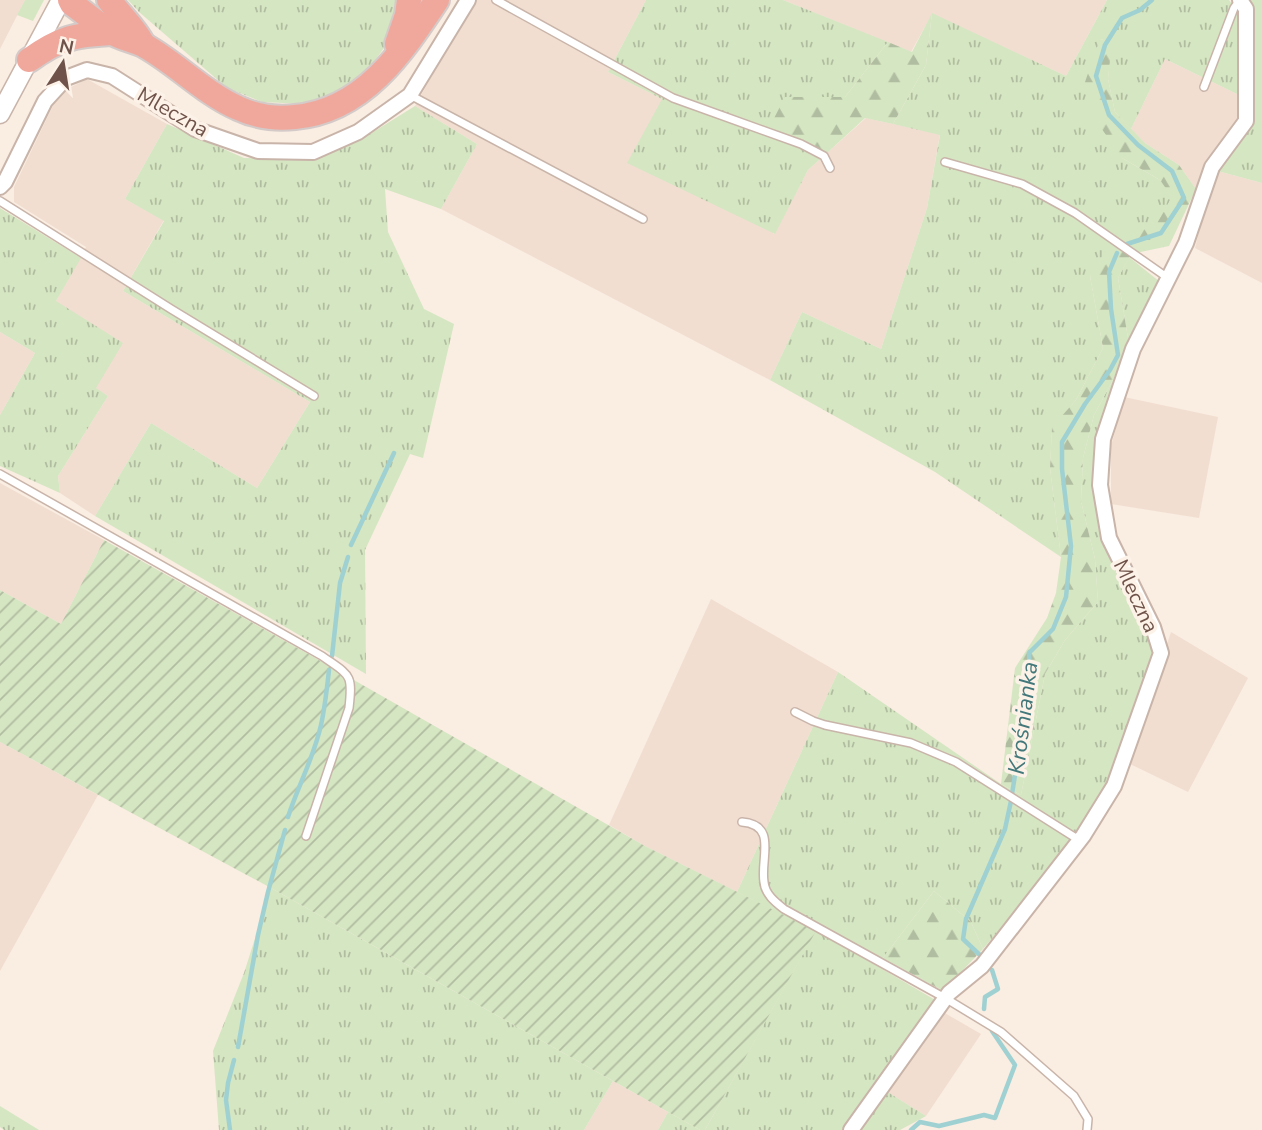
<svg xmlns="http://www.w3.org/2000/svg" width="1262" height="1130" viewBox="0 0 1262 1130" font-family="'Nunito Sans',sans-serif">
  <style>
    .residential { fill: #f1ded1 }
    .grass { fill: url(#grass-tufts) }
    .forest { fill: url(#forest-firs) }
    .garden { fill: url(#garden-furrows) }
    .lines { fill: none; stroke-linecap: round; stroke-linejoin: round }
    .stream { stroke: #9fd1d2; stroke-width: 4.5 }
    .service-casing { stroke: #c9b4a9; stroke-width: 10 }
    .minor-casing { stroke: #c9b4a9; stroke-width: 18 }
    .tertiary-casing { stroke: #c9b4a9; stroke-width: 21 }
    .motorway-casing { stroke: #d4cbc9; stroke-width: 28 }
    .service { stroke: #fff; stroke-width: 7 }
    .minor { stroke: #fff; stroke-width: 14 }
    .tertiary { stroke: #fff; stroke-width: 18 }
    .motorway { stroke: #f0a89d; stroke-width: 24 }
    .labels { text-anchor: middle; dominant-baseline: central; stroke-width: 7; stroke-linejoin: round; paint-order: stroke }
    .street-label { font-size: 21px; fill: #6f534a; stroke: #fdf2e7 }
    .water-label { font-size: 23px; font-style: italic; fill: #43787b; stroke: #fdf2e7 }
  </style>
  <defs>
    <pattern id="grass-tufts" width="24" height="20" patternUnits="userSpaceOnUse" patternTransform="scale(1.75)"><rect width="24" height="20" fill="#d5e6c2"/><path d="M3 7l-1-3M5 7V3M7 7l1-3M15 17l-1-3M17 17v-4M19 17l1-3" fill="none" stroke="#b1bda0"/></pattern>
    <pattern id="forest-firs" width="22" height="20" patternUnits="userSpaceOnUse" patternTransform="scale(1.75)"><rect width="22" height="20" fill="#d5e6c2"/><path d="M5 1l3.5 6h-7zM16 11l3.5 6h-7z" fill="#b1bda0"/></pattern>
    <pattern id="garden-furrows" width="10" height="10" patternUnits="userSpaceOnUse" patternTransform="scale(1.75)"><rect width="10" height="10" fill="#d5e6c2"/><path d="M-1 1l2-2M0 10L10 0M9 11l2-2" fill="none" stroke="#b1bda0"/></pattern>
  </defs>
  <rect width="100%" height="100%" fill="#faede2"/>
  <!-- residential -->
  <g class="residential">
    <polygon points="0,0 25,0 0,49"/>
    <polygon points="475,0 646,0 608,72 662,99 774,234 808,170 866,118 940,134 927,208 881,349 802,312 770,380 441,209 477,144 415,106"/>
    <polygon points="783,0 1107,0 1066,76 932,14 911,52"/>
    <polygon points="1165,59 1241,96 1243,119 1213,155 1196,189 1179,165 1145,143 1131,129"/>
    <polygon points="87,79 167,124 125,199 164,220 123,291 310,402 257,488 151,423 95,516 60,493 58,476 108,396 95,388 56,301 86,247 14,202 14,187 59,93"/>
    <polygon points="1214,170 1262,183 1262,283 1195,248"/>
    <polygon points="0,332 35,353 0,415"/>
    <polygon points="1124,397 1218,417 1199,518 1111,504 1111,446"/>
    <polygon points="0,483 104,540 61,624 0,590"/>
    <polygon points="711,599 838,672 737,892 645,846 609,825"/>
    <polygon points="1171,632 1248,678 1188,792 1128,763"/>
    <polygon points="0,742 98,795 0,971"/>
    <polygon points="943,1012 981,1034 926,1116 886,1091"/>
    <polygon points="613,1081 668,1112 658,1130 584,1130"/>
  </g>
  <!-- grass -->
  <g class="grass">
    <polygon points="25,0 44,0 33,21 17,15"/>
    <polygon points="128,0 398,0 389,41 368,70 339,92 305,104 262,102 227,88 139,12"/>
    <polygon points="646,0 783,0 888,42 845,97 769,128 827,153 808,170 775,234 627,163 662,99 608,72"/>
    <polygon points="1107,0 1229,0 1240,15 1241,96 1165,59 1131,129 1115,112 1108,79 1111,42 1100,39 1122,158 1160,180 1173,196 1157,223 1090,276 1103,348 1076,400 1052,428 1050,468 1061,557 935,472 770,380 802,312 881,349 927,208 940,135 893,124 926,65 932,13 1066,76"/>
    <polygon points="1244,0 1262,0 1262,183 1214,170 1250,122"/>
    <polygon points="415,106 477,144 441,209 385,189 388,232 424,309 454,324 423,458 410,454 365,550 366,674 95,516 151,423 257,488 310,402 123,291 164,221 125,199 167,124 244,158 314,160 370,134"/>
    <polygon points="0,208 81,258 56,301 123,343 96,388 108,396 58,476 60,493 0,466 0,415 35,353 0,332"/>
    <polygon points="1129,257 1160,282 1095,473 1102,540 1148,627 1155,657 1109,783 1079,835 983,949 971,922 934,891 883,958 822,934 937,1001 842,1130 705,1130 815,932 737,892 838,672 1001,784 1021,795 1045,674 1065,640 1098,602 1095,559 1081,501 1083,458 1094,415 1122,363 1129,344 1118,278"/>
    <polygon points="271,888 613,1081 584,1130 219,1130 213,1051 244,973"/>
    <polygon points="886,1091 926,1116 900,1130 860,1130"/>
    <polygon points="0,1106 39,1130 4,1130 0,1127"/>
    <polygon points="668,1112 700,1130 658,1130"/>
  </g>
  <!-- forest -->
  <g class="forest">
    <polygon points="932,13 926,65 893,124 865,118 827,153 769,128 785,97 845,97 888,42 912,52"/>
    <polygon points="1100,39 1112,42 1108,79 1115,112 1145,143 1179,165 1196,189 1169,246 1131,254 1118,278 1129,344 1122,363 1094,415 1083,458 1081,501 1095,559 1098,602 1065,640 1045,674 1021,795 1001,784 1015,668 1047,618 1056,593 1061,557 1050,468 1052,427 1076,400 1103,348 1090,276 1122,224 1157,222 1172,197 1160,180 1122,158 1097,122 1085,82"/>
    <polygon points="934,891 971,922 983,949 943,991 883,958"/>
  </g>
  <!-- garden -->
  <polygon class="garden" points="104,540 310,655 645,846 816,931 705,1130 700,1130 271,888 0,742 0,590 61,624"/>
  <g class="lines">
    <!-- stream -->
    <g class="stream">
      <polyline points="1127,244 1161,233 1184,198 1172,171 1138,145 1109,115 1096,76 1105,45 1122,18 1140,10 1152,0"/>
      <polyline points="351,545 394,453"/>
      <polyline points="332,656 340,583 348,557"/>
      <polyline points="1012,794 1030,681 1029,653 1053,629 1066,597 1071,546 1062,469 1062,442 1085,404 1110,370 1118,355 1111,309 1109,272 1117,253"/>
      <path d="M288,817C298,786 314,757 321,725C325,707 327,688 329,670"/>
      <polyline points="983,958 963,939 966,919 1005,829 1011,801"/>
      <polyline points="984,1009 985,997 998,989 992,970"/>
      <polyline points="238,1047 258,935 268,892 285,830"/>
      <polyline points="230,1130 226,1100 228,1083 234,1060"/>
      <polyline points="911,1130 920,1122 939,1126 984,1115 995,1118 1015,1065 992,1031"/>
    </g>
    <defs>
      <g id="service">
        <polyline points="496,0 673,98 801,144 824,156 830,168"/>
        <polyline points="1204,87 1234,8 1240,0"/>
        <polyline points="410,95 643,219"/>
        <polyline points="945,162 1022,184 1075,213 1168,278"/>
        <polyline points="0,201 171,309 314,396"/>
        <path d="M0,474L322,656C350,676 353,673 349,708L306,836"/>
        <polyline points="795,712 813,721 825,725 911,743 956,762 1079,840"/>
        <path d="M742,822C778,825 760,858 764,882C765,894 775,902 784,909L945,998L1001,1032L1074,1096L1088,1119L1087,1130"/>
      </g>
      <g id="minor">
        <polyline points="0,187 5,182 45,101 66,78 87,70 112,76 195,129 258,151 313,152 358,132 410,95 468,0"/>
        <polyline points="851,1130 949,993 982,966 1083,836 1114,786 1161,653 1153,627 1109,538 1100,485 1103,439 1133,349 1186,243 1212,167 1246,121 1246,9 1240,0"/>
      </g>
      <polyline id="tertiary" points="0,114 61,0"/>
      <g id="motorway">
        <path d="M70,0L72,4C85,13 97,24 111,32C121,39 135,40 145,46C177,64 204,93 238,108C255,116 276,119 295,117C363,111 402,53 437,0"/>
        <path d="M109,0C120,15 134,27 143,44"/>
        <polyline points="397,44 407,15 409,0"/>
        <path d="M29,60C60,38 73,35 111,33"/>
      </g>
    </defs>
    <!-- service casing -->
    <use href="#service" class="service-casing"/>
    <!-- minor casing -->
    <use href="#minor" class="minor-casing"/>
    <!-- tertiary casing -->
    <use href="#tertiary" class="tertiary-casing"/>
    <!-- motorway casing -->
    <use href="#motorway" class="motorway-casing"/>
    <!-- service -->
    <use href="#service" class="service"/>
    <!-- minor -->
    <use href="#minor" class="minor"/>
    <!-- tertiary -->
    <use href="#tertiary" class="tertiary"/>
    <!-- motorway -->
    <use href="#motorway" class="motorway"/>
  </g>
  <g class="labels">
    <!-- street labels -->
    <g class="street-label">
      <text transform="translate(173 112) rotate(30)">Mleczna</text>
      <text transform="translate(1136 596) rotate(65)">Mleczna</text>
    </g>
    <!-- water labels -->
    <g class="water-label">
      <text transform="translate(1023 718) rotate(-83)">Krośnianka</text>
    </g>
  </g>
  <!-- north arrow -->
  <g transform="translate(63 63) rotate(12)" stroke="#fdf2e7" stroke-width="5" paint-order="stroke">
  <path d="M0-5L12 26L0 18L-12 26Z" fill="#6f534a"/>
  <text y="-10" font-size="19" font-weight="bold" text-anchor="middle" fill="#6f534a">N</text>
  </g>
</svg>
